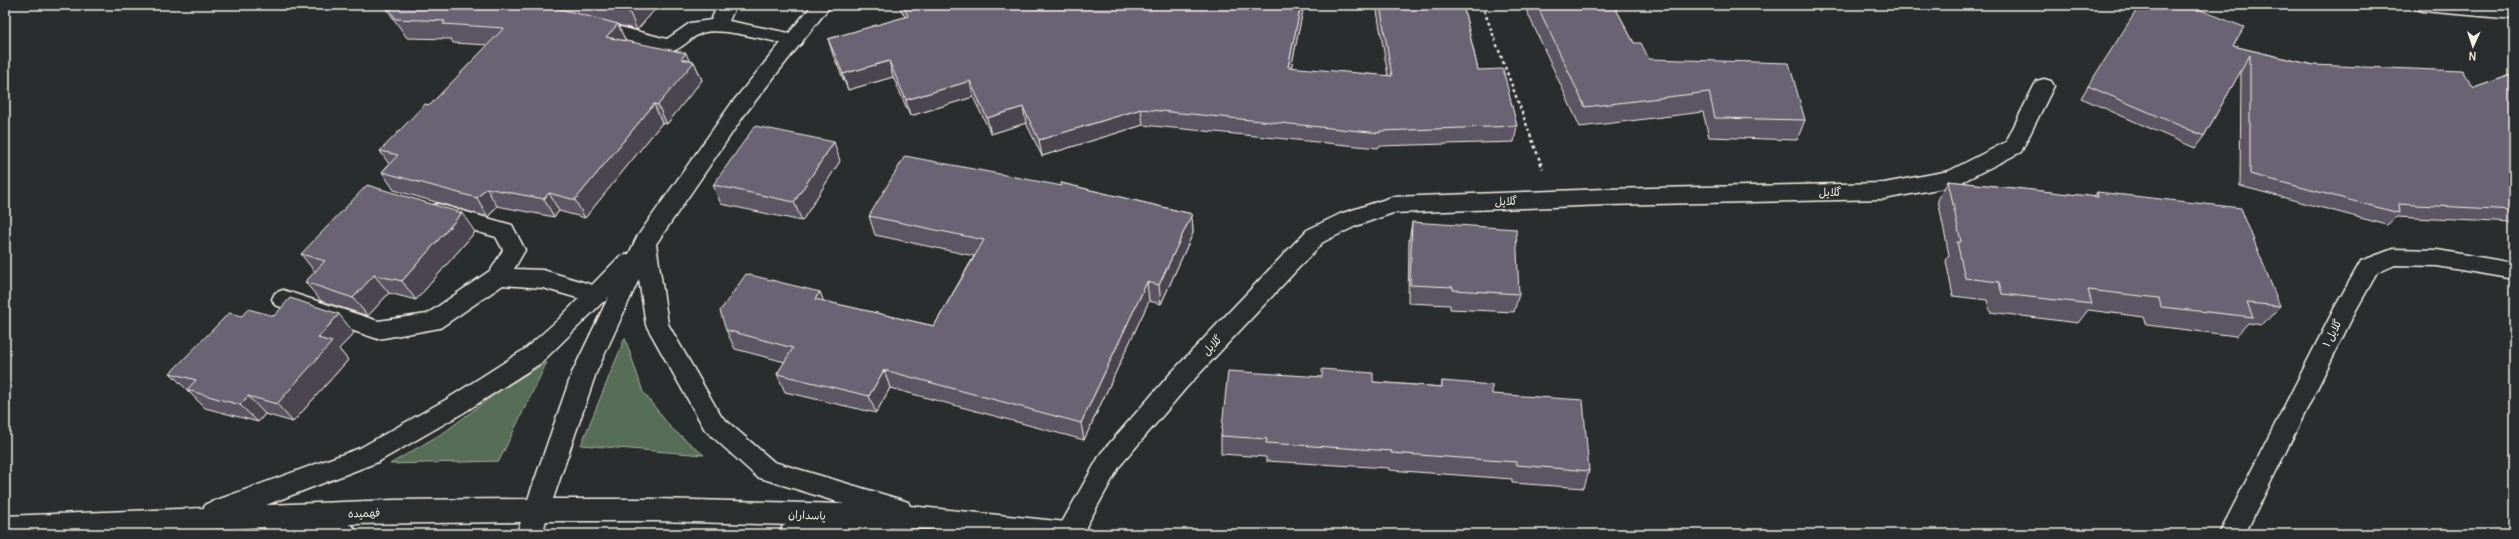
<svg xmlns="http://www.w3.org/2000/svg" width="2519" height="539" viewBox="0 0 2519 539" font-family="Delius,'Playpen Sans Arabic',sans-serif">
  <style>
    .green { fill: #576d59; stroke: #a6afa0 }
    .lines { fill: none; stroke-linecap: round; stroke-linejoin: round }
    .street-casing { stroke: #f4f1e8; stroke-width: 3 }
    .secondary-casing { stroke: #f4f1e8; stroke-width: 3 }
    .path { stroke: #f4f1e8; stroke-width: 2.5; stroke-dasharray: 3 3; stroke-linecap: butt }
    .street { fill: #2a2d2e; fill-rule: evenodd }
    .secondary { fill: #2a2d2e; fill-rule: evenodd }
    .wall { fill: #5c5563; stroke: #f4f1e8 }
    .shaded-wall { fill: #4b4550; stroke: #f4f1e8 }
    .building { fill: #6b6373; stroke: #f4f1e8 }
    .labels { text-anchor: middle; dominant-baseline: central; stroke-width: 3; stroke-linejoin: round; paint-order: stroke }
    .street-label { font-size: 11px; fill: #f4f1e8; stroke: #2a2d2e }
  </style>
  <rect width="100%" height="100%" fill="#2a2d2e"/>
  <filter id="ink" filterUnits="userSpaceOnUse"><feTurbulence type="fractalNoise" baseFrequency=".025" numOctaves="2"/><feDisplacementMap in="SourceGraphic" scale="8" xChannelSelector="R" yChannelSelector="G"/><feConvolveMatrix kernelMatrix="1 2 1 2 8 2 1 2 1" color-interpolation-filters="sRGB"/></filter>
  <g filter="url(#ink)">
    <!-- green -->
    <g class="green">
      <polygon points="625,338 643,392 671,428 704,455 581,445"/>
      <polygon points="547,362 499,461 390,464 446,431 503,388"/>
    </g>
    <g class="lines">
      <defs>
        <g id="street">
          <path d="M718,5H736L729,21L794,34L801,36L803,40L801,44L794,46C775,42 718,26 702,33C690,37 683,49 670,52L586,30L584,26L586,22L593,20L667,39L690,23L711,20Z"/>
          <polygon points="2044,79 2051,81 2054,86 2021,152 1954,186 1884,199 1606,205 1393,213 1356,226 1323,242 1186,388 1119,467 1082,534 1056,533 1101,453 1170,374 1307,230 1340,214 1392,197 1606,189 1884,183 1949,171 2006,142 2034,86 2037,81"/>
          <polygon points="438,204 512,225 525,250 514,269 543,270 606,289 609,295 606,301 598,304 543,288 503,285 440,328 378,339 275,305 272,299 275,293 283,290 378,321 427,314 491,270 503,250 496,237 430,218 427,212 430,206"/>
          <polygon points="2393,249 2437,250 2514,263 2514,279 2437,266 2395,265 2377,273 2356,310 2245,534 2219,534 2335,307 2361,261"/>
          <polygon points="879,512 888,515 892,523 888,531 880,534 779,534 783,526 792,523"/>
        </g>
        <g id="secondary">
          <path d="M812,5H831L745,114L656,244L668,324L721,416L774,462L899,499L908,502L910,506L1076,523L1085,526L1089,534H973L928,529L656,521H546L542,534H516L521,522L348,524L353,526L357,534H267L265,527L107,534H5V516L204,508L206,504L360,448L447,399L525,349L559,319L620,256L629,254L637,237L731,104ZM639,279L646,325L705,430L757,477L844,504L656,499H553L596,373ZM609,296L572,373L528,499L394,500L266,505L378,462L463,413L541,363Z"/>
          <polygon points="2414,5 2514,7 2514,19 2423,11 2416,9"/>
        </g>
      </defs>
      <!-- street casing -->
      <use href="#street" class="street-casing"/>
      <!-- secondary casing -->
      <use href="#secondary" class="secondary-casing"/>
      <!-- path -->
      <polyline class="path" points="1482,5 1543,169"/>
      <!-- street -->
      <use href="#street" class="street"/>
      <!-- secondary -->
      <use href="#secondary" class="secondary"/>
    </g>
    <!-- wall -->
    <g class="wall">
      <polygon points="384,5 659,5 637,30 618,25 625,41 694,62 702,80 667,124 662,123 585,218 559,211 554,217 497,206 488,217 394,190 382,172 389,164 380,151 430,105 488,45 453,43 451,39 407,38"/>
      <polygon points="899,5 1304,5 1291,68 1388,76 1376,5 1463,5 1478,70 1517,126 1514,142 1379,146 1378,148 1143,125 1042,156 1026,123 991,134 973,97 910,116 893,77 848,90 833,55 828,39 905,17"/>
      <polygon points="1524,5 1614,5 1634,43 1649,59 1805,120 1797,140 1709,137 1703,112 1580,127"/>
      <polygon points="2233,46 2313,65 2474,88 2514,74 2514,223 2396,217 2387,225 2240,186 2241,70 2204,136 2195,148 2081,98 2088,86"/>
      <polygon points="840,161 802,221 721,204 713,185"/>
      <polygon points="1948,181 2094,197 2097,192 2280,306 2263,325 2248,323 2236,336 2147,325 2144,317 2088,310 2078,323 1990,312 1987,300 1953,296 1946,261 1949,255 1938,200"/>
      <polygon points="1061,183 1192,214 1193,233 1161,304 1149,301 1084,440 890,388 876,413 785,392 777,374 785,362 735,349 726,330 820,292 823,301 934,326 974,256 875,235 869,216 1061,186"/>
      <polygon points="1412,222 1519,294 1514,312 1450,309 1450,305 1408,303 1409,241"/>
      <polygon points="475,232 416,300 389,293 368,316 321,301 305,282 315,272 301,254"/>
      <polygon points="242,316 274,316 354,333 339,349 348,360 293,422 265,414 258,422 205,408 170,373"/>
      <polygon points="1442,381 1492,394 1589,471 1584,488 1512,483 1512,479 1389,470 1389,468 1266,461 1266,457 1221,454 1221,436 1373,382 1442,387"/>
    </g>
    <!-- shaded-wall -->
    <g class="shaded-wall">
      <polygon points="634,5 659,5 637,30 629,11"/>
      <polygon points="1301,5 1304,5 1288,83 1288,67"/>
      <polygon points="618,24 626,42 606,37"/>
      <polygon points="686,53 691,65 694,62 702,80 667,124 658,105 681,59"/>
      <polygon points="889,61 893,77 848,90 843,74"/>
      <polygon points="970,81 973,97 910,116 906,100"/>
      <polygon points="654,104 662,123 585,218 575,200"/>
      <polygon points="1023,107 1026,123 991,134 987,118"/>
      <polygon points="1141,109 1143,125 1042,156 1039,140"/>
      <polygon points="834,142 840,161 802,221 794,202"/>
      <polygon points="486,188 497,206 488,217 477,198"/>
      <polygon points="549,193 559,211 554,217 544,199"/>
      <polygon points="462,213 475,232 416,300 402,281"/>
      <polygon points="1192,214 1193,233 1161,304 1159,285"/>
      <polygon points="374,275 389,293 368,316 353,298"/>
      <polygon points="1147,282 1149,301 1084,440 1081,423"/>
      <polygon points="820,292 827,310 815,299"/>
      <polygon points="339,314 354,333 339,349 348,360 293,422 277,404 318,338"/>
      <polygon points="884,370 890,388 876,413 869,396"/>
      <polygon points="248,396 265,414 258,422 240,405"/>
    </g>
    <!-- building -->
    <g class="building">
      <polygon points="386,5 545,5 618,24 606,37 686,53 681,59 694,62 658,105 654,104 575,200 549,193 544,199 486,188 477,198 382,172 398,155 380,151 425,104 430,105 504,28 443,24 445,21 396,19"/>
      <polygon points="604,5 634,5 629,11"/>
      <polygon points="903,5 1301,5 1288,67 1392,76 1380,5 1463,5 1478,70 1503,69 1517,126 1380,131 1380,133 1141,109 1039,140 1023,107 987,118 970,81 906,100 889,61 843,74 828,39 908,16"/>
      <polygon points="1537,5 1614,5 1634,43 1641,43 1649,59 1789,63 1805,120 1715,118 1709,92 1585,107"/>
      <polygon points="2140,5 2188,5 2244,27 2233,46 2313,65 2462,71 2474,88 2514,74 2514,210 2398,204 2399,213 2250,174 2250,55 2204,136 2088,86"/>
      <polygon points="755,126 834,142 794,202 713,185"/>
      <polygon points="905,156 1062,186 1061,183 1192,214 1159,285 1147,282 1081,423 884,370 869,396 777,374 793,348 726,330 720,311 746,274 820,292 815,299 934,326 984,240 869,216"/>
      <polygon points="1948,181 2098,197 2097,192 2241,208 2280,306 2247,303 2253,317 2161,307 2159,298 2088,290 2092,304 2002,294 1999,282 1965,278 1957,242 1961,242"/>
      <polygon points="367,185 462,213 402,281 374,275 353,298 305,282 325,261 301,254"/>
      <polygon points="1412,222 1516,229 1519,294 1453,290 1453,287 1410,285"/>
      <polygon points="290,298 339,314 318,338 332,342 277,404 248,396 240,405 187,390 196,380 170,373 229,313 242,316 248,309 274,316"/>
      <polygon points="1322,369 1373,373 1373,382 1442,387 1442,381 1492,385 1492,394 1583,400 1589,471 1517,465 1516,462 1391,453 1392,451 1266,443 1267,439 1221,436 1228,371 1322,377"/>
    </g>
  </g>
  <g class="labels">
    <!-- street labels -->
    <g class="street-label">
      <text transform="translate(1830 192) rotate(-1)">گلایل</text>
      <text transform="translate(1506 201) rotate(-2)">گلایل</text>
      <text transform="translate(2332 333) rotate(-63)">گلایل ۱</text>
      <text transform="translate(1212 345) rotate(-46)">گلایل</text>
      <text transform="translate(364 513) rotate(-2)">فهمیده</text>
      <text transform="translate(807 515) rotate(2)">پاسداران</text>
    </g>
  </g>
  <!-- margin -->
  <rect width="2519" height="539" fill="none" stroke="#2a2d2e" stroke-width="20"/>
  <rect x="10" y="10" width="2499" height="519" fill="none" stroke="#f4f1e8" stroke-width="1.5" filter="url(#ink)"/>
  <!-- north arrow -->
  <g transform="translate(2473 46) rotate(183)" stroke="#2a2d2e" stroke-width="3" paint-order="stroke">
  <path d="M0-3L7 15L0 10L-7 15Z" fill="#f4f1e8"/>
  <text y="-6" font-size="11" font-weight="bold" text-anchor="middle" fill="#f4f1e8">N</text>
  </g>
</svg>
